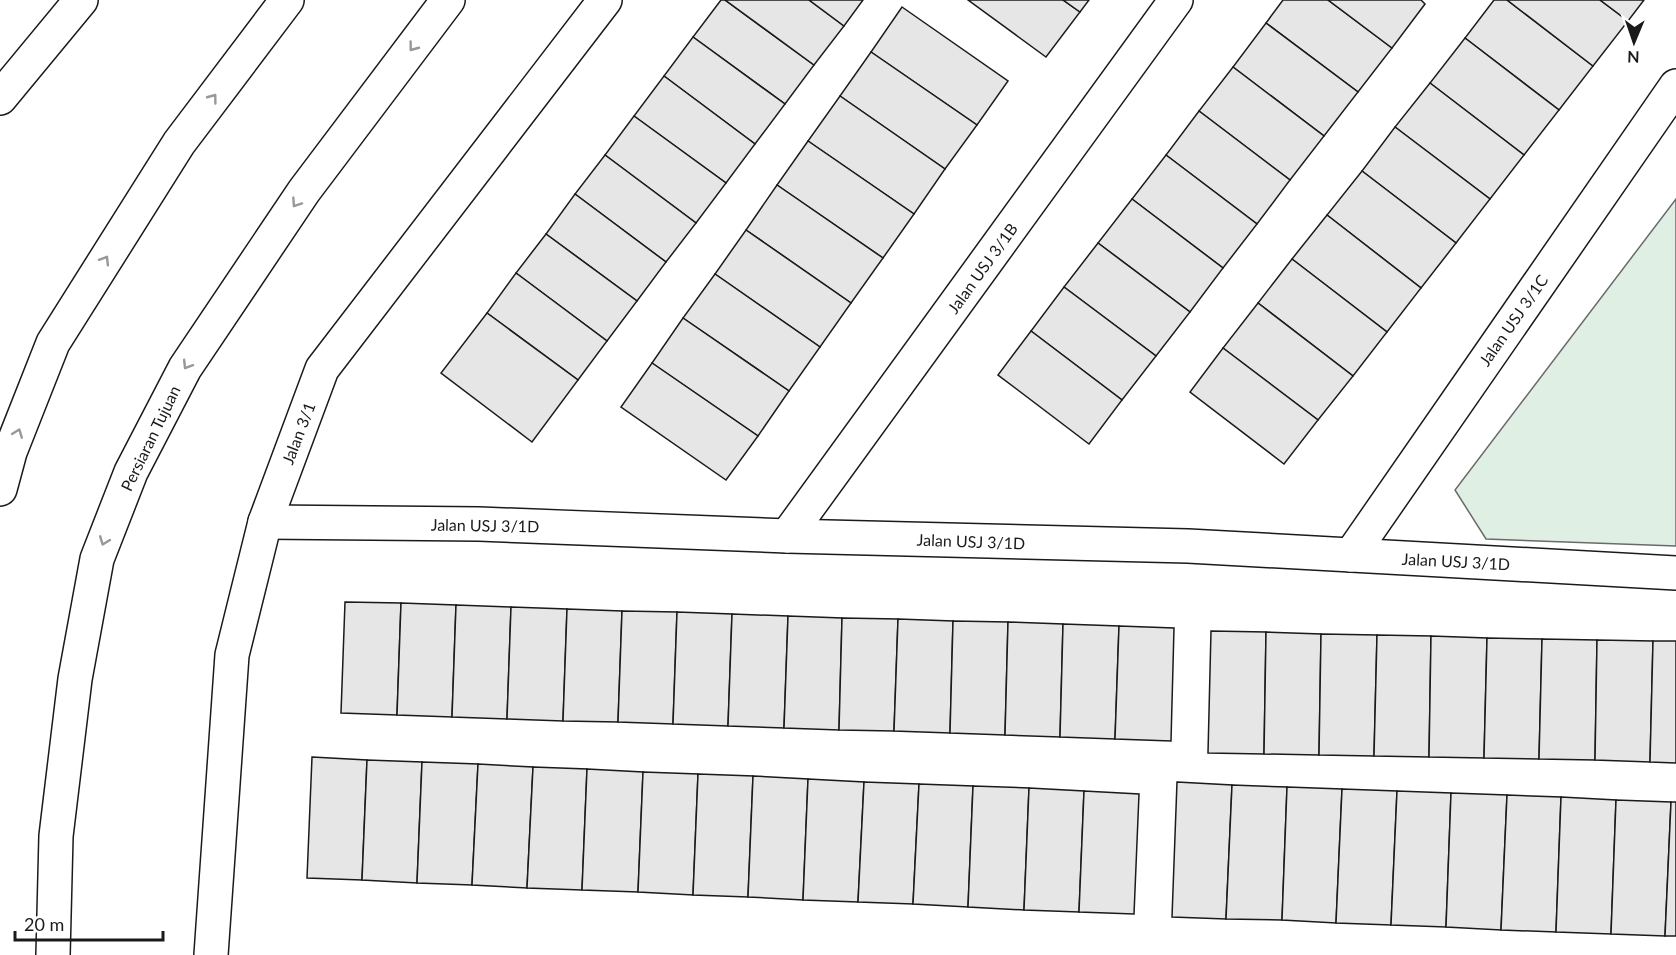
<svg xmlns="http://www.w3.org/2000/svg" width="1676" height="955" viewBox="0 0 1676 955" font-family="Lato,sans-serif">
  <style>
    .green { fill: #e0efe3; stroke: #6a6a6a; stroke-width: 1.5 }
    .building { fill: #e6e6e6; stroke: #1a1a1a; stroke-width: 1.5 }
    .lines { fill: none; stroke-linecap: round; stroke-linejoin: round }
    .minor-casing { stroke: #1a1a1a; stroke-width: 36 }
    .secondary-casing { stroke: #1a1a1a; stroke-width: 36 }
    .minor { stroke: #fff; stroke-width: 33 }
    .secondary { stroke: #fff; stroke-width: 33 }
    .oneway { stroke: #989898 }
    .labels { text-anchor: middle; dominant-baseline: central; stroke-width: 4.5; stroke-linejoin: round; paint-order: stroke }
    .street-label { font-size: 16px; fill: #1a1a1a; stroke: #fff }
  </style>
  <rect width="100%" height="100%" fill="#fff"/>
  <!-- green -->
  <polygon class="green" points="1676,199 1676,546 1486,539 1455,490"/>
  <!-- building -->
  <g class="building">
    <polygon points="721,0 725,0 814,65 785,104 693,37"/>
    <polygon points="725,0 809,0 844,26 814,65"/>
    <polygon points="809,0 863,0 844,26"/>
    <polygon points="968,0 1063,0 1080,12 1046,57"/>
    <polygon points="1063,0 1089,0 1080,12"/>
    <polygon points="1283,0 1328,0 1392,48 1358,92 1266,23"/>
    <polygon points="1328,0 1421,0 1425,4 1392,48"/>
    <polygon points="1494,0 1507,0 1593,66 1559,110 1465,38"/>
    <polygon points="1507,0 1600,0 1628,21 1593,66"/>
    <polygon points="1600,0 1644,0 1628,21"/>
    <polygon points="902,7 1008,81 977,125 871,52"/>
    <polygon points="1266,23 1358,92 1324,136 1233,67"/>
    <polygon points="693,37 785,104 755,144 664,76"/>
    <polygon points="1465,38 1559,110 1524,155 1430,83"/>
    <polygon points="871,52 977,125 945,169 840,96"/>
    <polygon points="1233,67 1324,136 1290,180 1199,111"/>
    <polygon points="664,76 755,144 726,183 634,116"/>
    <polygon points="1430,83 1524,155 1490,199 1395,127"/>
    <polygon points="840,96 945,169 914,214 808,141"/>
    <polygon points="1199,111 1290,180 1257,224 1166,155"/>
    <polygon points="634,116 726,183 696,223 605,155"/>
    <polygon points="1395,127 1490,199 1456,243 1362,171"/>
    <polygon points="808,141 914,214 883,258 777,185"/>
    <polygon points="605,155 696,223 666,262 575,194"/>
    <polygon points="1166,155 1257,224 1223,268 1132,199"/>
    <polygon points="1362,171 1456,243 1421,288 1327,215"/>
    <polygon points="777,185 883,258 851,303 746,230"/>
    <polygon points="575,194 666,262 637,301 546,234"/>
    <polygon points="1132,199 1223,268 1190,312 1098,243"/>
    <polygon points="1327,215 1421,288 1387,332 1292,259"/>
    <polygon points="746,230 851,303 820,347 715,274"/>
    <polygon points="546,234 637,301 607,341 516,273"/>
    <polygon points="1098,243 1190,312 1156,356 1064,287"/>
    <polygon points="1292,259 1387,332 1353,376 1258,303"/>
    <polygon points="516,273 607,341 578,380 487,313"/>
    <polygon points="715,274 820,347 789,391 683,318"/>
    <polygon points="1064,287 1156,356 1122,400 1031,331"/>
    <polygon points="1258,303 1353,376 1318,420 1223,348"/>
    <polygon points="487,313 578,380 532,442 441,373"/>
    <polygon points="683,318 789,391 758,436 652,363"/>
    <polygon points="1031,331 1122,400 1089,444 998,375"/>
    <polygon points="1223,348 1318,420 1284,464 1190,392"/>
    <polygon points="652,363 758,436 726,480 621,407"/>
    <polygon points="345,602 401,603 397,715 341,713"/>
    <polygon points="401,603 456,605 452,717 397,715"/>
    <polygon points="456,605 511,607 507,719 452,717"/>
    <polygon points="511,607 567,609 563,721 507,719"/>
    <polygon points="567,609 622,611 618,722 563,721"/>
    <polygon points="622,611 677,612 673,724 618,722"/>
    <polygon points="677,612 732,614 728,726 673,724"/>
    <polygon points="732,614 788,616 784,728 728,726"/>
    <polygon points="788,616 842,618 839,730 784,728"/>
    <polygon points="842,618 898,619 894,731 839,730"/>
    <polygon points="898,619 953,621 950,733 894,731"/>
    <polygon points="953,621 1008,622 1005,735 950,733"/>
    <polygon points="1008,622 1063,624 1060,737 1005,735"/>
    <polygon points="1063,624 1119,626 1115,739 1060,737"/>
    <polygon points="1119,626 1174,628 1171,741 1115,739"/>
    <polygon points="1211,631 1266,632 1264,754 1208,753"/>
    <polygon points="1266,632 1321,634 1319,755 1264,754"/>
    <polygon points="1321,634 1377,635 1374,756 1319,755"/>
    <polygon points="1377,635 1431,636 1429,757 1374,756"/>
    <polygon points="1431,636 1487,638 1484,758 1429,757"/>
    <polygon points="1487,638 1542,639 1539,759 1484,758"/>
    <polygon points="1542,639 1597,640 1595,760 1539,759"/>
    <polygon points="1597,640 1653,641 1650,762 1595,760"/>
    <polygon points="1653,641 1676,641 1676,763 1650,762"/>
    <polygon points="312,757 367,760 362,880 307,878"/>
    <polygon points="367,760 422,762 417,883 362,880"/>
    <polygon points="422,762 478,764 472,885 417,883"/>
    <polygon points="478,764 533,767 527,888 472,885"/>
    <polygon points="533,767 587,769 582,890 527,888"/>
    <polygon points="587,769 643,772 638,892 582,890"/>
    <polygon points="643,772 698,774 693,895 638,892"/>
    <polygon points="698,774 753,776 748,897 693,895"/>
    <polygon points="753,776 808,779 803,900 748,897"/>
    <polygon points="808,779 864,782 858,902 803,900"/>
    <polygon points="864,782 919,784 913,904 858,902"/>
    <polygon points="1177,782 1232,785 1226,919 1172,917"/>
    <polygon points="919,784 973,786 968,907 913,904"/>
    <polygon points="1232,785 1287,787 1282,920 1226,919"/>
    <polygon points="973,786 1029,788 1024,910 968,907"/>
    <polygon points="1287,787 1342,789 1336,923 1282,920"/>
    <polygon points="1029,788 1084,791 1079,912 1024,910"/>
    <polygon points="1342,789 1397,791 1391,925 1336,923"/>
    <polygon points="1084,791 1139,794 1134,914 1079,912"/>
    <polygon points="1397,791 1451,793 1446,927 1391,925"/>
    <polygon points="1451,793 1507,795 1501,930 1446,927"/>
    <polygon points="1507,795 1561,797 1556,932 1501,930"/>
    <polygon points="1561,797 1616,800 1611,934 1556,932"/>
    <polygon points="1616,800 1671,802 1665,936 1611,934"/>
    <polygon points="1671,802 1676,802 1676,936 1665,936"/>
  </g>
  <g class="lines">
    <defs>
      <g id="minor">
        <polyline points="0,98 81,0"/>
        <polyline points="265,522 479,524 787,536 1188,546 1676,573"/>
        <polyline points="787,536 1176,0"/>
        <polyline points="1351,555 1676,86"/>
        <polyline points="211,955 232,655 265,522 322,369 605,0"/>
      </g>
      <g id="secondary">
        <polyline points="0,489 10,452 53,343 179,143 287,0"/>
        <polyline points="53,955 56,836 75,679 97,559 131,472 185,368 304,191 448,0"/>
      </g>
    </defs>
    <!-- minor casing -->
    <use href="#minor" class="minor-casing"/>
    <!-- secondary casing -->
    <use href="#secondary" class="secondary-casing"/>
    <!-- minor -->
    <use href="#minor" class="minor"/>
    <!-- secondary -->
    <use href="#secondary" class="secondary"/>
  </g>
  <!-- one-way arrows -->
  <defs><path id="oneway-chevron" d="M-2-3.5L2.5 0L-2 3.5" fill="none" stroke-width="1.6" stroke-linecap="round" stroke-linejoin="round" transform="scale(1.5)"/></defs>
  <g class="oneway">
    <use href="#oneway-chevron" transform="translate(413 47) rotate(127)"/>
    <use href="#oneway-chevron" transform="translate(213 98) rotate(-53)"/>
    <use href="#oneway-chevron" transform="translate(296 203) rotate(124)"/>
    <use href="#oneway-chevron" transform="translate(105 260) rotate(-58)"/>
    <use href="#oneway-chevron" transform="translate(187 365) rotate(122)"/>
    <use href="#oneway-chevron" transform="translate(18 433) rotate(-69)"/>
    <use href="#oneway-chevron" transform="translate(104 541) rotate(111)"/>
  </g>
  <g class="labels">
    <!-- street labels -->
    <g class="street-label">
      <text transform="translate(982 268) rotate(-54)">Jalan USJ 3/1B</text>
      <text transform="translate(1513 320) rotate(-55)">Jalan USJ 3/1C</text>
      <text transform="translate(298 433) rotate(-69)">Jalan 3/1</text>
      <text transform="translate(150 438) rotate(-64)">Persiaran Tujuan</text>
      <text transform="translate(485 525) rotate(1)">Jalan USJ 3/1D</text>
      <text transform="translate(971 541) rotate(2)">Jalan USJ 3/1D</text>
      <text transform="translate(1456 561) rotate(3)">Jalan USJ 3/1D</text>
    </g>
  </g>
  <!-- north arrow -->
  <g transform="translate(1634 42) rotate(182)" stroke="#ffffff" stroke-width="4.5" paint-order="stroke">
  <path d="M0-4.5L10 22L0 15L-10 22Z" fill="#1a1a1a"/>
  <text y="-9" font-size="16" font-weight="bold" text-anchor="middle" fill="#1a1a1a">N</text>
  </g>
  <!-- scale -->
  <path d="M15 931v9h148v-9" fill="none" stroke="#1a1a1a" stroke-width="3"/>
  <text x="24" y="931" font-size="18" fill="#1a1a1a" stroke="#ffffff" stroke-width="4.5" paint-order="stroke">20 m</text>
</svg>
